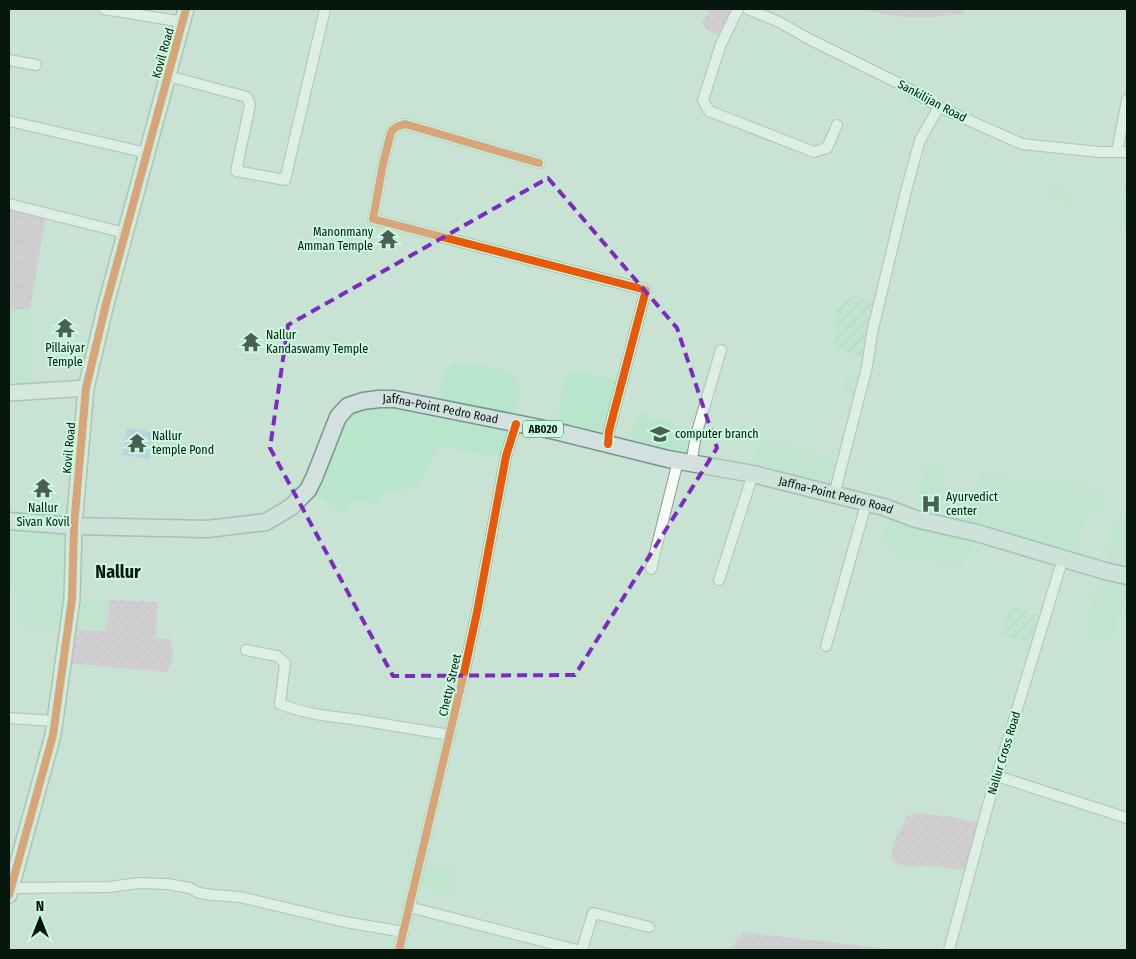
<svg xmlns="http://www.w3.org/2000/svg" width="1136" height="959" viewBox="0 0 1136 959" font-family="'Fira Sans Condensed',sans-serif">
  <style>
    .built { fill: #b9e5cb }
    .industrial { fill: url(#industrial-furrows) }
    .grass { fill: url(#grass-dots) }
    .park { fill: url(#park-crowns) }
    .water { fill: #adbcee }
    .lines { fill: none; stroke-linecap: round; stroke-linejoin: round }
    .street-casing { stroke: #899d92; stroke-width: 12 }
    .secondary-casing { stroke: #899d92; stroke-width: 18 }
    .primary-casing { stroke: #779590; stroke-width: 19 }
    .street { stroke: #f7fbf8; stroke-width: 10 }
    .secondary { stroke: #e5edec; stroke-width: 15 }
    .primary { stroke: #d2e0e0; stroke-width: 16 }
    .cycleway-casing { stroke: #cafbde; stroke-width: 11 }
    .cycleway { stroke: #e8590c; stroke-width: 8 }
    .marked { fill: none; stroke: #7b2cbf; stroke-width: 4; stroke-dasharray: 10 6; stroke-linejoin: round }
    .labels { text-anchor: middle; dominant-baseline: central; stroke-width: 4; stroke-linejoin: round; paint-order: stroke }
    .shield { fill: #cafbde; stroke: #415c4c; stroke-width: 1 }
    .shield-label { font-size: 11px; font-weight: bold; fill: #06180e }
    .street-label { font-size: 12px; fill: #06180e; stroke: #cafbde }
    .poi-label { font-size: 12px; fill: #06180e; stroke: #cafbde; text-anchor: start }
    .district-label { font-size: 18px; font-weight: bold; fill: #06180e; stroke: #cafbde }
  </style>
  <defs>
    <pattern id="industrial-furrows" width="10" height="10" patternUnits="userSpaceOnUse" patternTransform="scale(1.25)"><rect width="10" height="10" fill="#b9e5cb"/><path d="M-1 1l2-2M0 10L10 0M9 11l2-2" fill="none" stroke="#9ec4ad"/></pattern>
    <pattern id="grass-dots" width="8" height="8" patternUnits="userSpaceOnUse" patternTransform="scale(1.25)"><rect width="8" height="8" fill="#dbb4d0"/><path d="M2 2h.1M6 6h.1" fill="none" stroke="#ba9ab1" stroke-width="1.8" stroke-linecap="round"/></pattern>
    <pattern id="park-crowns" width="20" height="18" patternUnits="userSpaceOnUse" patternTransform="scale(1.25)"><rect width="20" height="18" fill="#dbb4d0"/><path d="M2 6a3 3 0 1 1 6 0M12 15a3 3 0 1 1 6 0" fill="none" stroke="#ba9ab1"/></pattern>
  </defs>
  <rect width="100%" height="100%" fill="#c8e3d3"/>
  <!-- built -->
  <g class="built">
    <polygon points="1051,185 1073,193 1068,205 1047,197"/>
    <polygon points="1127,186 1127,227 1118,216"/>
    <polygon points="9,309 30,309 31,391 9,393"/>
    <polygon points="455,363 479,365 504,370 515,376 520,386 520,397 510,422 506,456 475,454 449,448 441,448 433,457 424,478 415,488 383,492 379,500 376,503 356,501 351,504 345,514 308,490 333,429 363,401 442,409 440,393 443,375 449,366"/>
    <polygon points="576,371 622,382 608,444 555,431 564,380 570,372"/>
    <polygon points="853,375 864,378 860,394 854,395 844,391 846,379"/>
    <polygon points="639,413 649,415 650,422 656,419 663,418 673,422 676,429 696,435 691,464 628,450 633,424"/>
    <polygon points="770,440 838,461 834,495 753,474 755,454 760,441"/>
    <polygon points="927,462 945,465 946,489 939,523 963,529 981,470 990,471 998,476 1034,483 1071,481 1092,487 1106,494 1104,508 1096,507 1090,510 1080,535 1077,562 977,533 969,554 960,566 900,556 879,543 891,510 916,518 920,487"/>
    <polygon points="1127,518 1127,595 1120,617 1109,642 1090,634 1088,627 1090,612 1100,570 1105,571 1115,519"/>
    <polygon points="9,521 74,526 72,599 110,600 106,631 89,631 68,627 16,626 19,595 17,589 9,587"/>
    <polygon points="420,862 453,869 457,880 455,887 451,892 442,893 414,883"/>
  </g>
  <!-- industrial -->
  <g class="industrial">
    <polygon points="857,296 879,306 868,358 841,352 833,342 832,335 836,328 836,311 847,298"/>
    <polygon points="1015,607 1045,617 1037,645 1004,635 1003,630 1006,618 1009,611"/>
  </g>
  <!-- grass -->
  <g class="grass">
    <polygon points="710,9 738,9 725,38 708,30 702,24"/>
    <path d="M863,9H965L963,14C930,18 894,20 863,9Z"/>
    <path d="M110,600L158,602L156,638L170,639C175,653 173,660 167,672L63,663L68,627L89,631H106Z"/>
    <path d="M916,813L955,817L983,825L971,871C957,869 943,867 929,866C916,865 906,869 893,862C888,848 901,829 907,816Z"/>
    <polygon points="743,932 890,949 895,950 729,950"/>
  </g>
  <!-- park -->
  <polygon class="park" points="9,204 46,214 30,309 9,309"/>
  <!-- water -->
  <polygon class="water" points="127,428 153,432 149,459 122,455"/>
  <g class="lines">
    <defs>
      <g id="street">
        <polyline points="104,9 183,22"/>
        <polyline points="738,9 721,44 703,100 709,111 814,152 827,148 837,125"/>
        <polyline points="748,9 779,22 809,39 902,85 939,107 1022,144 1099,152 1127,152"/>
        <polyline points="9,60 36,65"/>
        <polyline points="168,76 247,97 250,105 236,171 285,180 325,9"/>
        <polyline points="9,121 147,153"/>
        <polyline points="1117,152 1127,100"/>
        <polyline points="539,163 405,124 396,127 391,132 383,164 373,219 646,290 609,431 608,444"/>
        <polyline points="9,204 125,233"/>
        <polyline points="691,464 696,435 721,350"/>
        <polyline points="834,495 867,367 872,333 906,191 920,140 939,107"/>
        <polyline points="651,569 678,461"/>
        <polyline points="719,580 753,474"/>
        <polyline points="826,646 866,504"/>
        <path d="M246,650L277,656L285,663L280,704C308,715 330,716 359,720C389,725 419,730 450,735"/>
        <polyline points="9,718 54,721"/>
        <polyline points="997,776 1127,818"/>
        <polyline points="11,888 109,887 139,883 167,884 190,888 199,893 213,895 240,897 345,922 404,932"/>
        <polyline points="409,907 577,950"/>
        <polyline points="399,950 464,673 477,612 506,456 516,424"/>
        <polyline points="582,950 593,913 649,927"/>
        <polyline points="949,950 988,805 1063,558"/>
      </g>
      <g id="secondary">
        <polyline points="9,393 86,388"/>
        <polyline points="9,895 53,735 72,599 74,526 86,388 106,304 186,9"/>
      </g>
      <g id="primary">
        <path id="s1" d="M9,521L74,526L207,529L266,522L291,507L308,490L314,478L338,417L348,406L363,401L379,399H394L555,431L668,459L753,474L884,507L916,519L977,533L1105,571L1127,576"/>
      </g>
    </defs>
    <!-- street casing -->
    <use href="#street" class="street-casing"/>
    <!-- secondary casing -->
    <use href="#secondary" class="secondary-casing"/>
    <!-- primary casing -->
    <use href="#primary" class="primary-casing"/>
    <!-- street -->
    <use href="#street" class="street"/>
    <!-- secondary -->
    <use href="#secondary" class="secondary"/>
    <!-- primary -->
    <use href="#primary" class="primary"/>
    <defs>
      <g id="cycleway">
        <polyline points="539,163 405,124 396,127 391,132 383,164 373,219 646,290 609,431 608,444"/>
        <polyline points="9,895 53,735 72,599 74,526 86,388 106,304 186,9"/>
        <polyline points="399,950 464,673 477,612 506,456 516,424"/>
      </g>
    </defs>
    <!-- cycleway casing -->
    <use href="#cycleway" class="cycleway-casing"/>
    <!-- cycleway -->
    <use href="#cycleway" class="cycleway"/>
  </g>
  <!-- marked area -->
  <path d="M0 0H1136V959H0ZM548,178L677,328L717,448L575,675L393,676L270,448L288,325Z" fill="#c8e3d3" fill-opacity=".55" fill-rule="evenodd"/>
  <path class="marked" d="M548,178L677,328L717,448L575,675L393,676L270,448L288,325Z"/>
  <!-- icons -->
  <defs>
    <symbol id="temple-bare" viewBox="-9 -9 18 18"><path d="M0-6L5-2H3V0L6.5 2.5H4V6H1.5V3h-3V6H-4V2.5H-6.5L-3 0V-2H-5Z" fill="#4a5f53" stroke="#cafbde" stroke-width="2.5" paint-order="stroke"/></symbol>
    <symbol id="university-bare" viewBox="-9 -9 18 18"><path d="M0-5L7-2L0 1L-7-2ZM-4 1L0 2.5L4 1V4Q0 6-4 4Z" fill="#4a5f53" stroke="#cafbde" stroke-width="2.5" paint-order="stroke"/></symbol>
    <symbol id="hospital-bare" viewBox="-9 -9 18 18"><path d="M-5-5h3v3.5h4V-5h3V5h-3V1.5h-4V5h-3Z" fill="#4a5f53" stroke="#cafbde" stroke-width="2.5" paint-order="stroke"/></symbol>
  </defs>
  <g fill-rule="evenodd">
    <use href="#temple-bare" x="374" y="225" width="28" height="28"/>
    <use href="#temple-bare" x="51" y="314" width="28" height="28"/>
    <use href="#temple-bare" x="237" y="328" width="28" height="28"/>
    <use href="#university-bare" x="646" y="420" width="28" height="28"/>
    <use href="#temple-bare" x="123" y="429" width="28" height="28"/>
    <use href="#temple-bare" x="29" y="474" width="28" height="28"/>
    <use href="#hospital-bare" x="917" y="490" width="28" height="28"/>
  </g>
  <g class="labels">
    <!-- shield labels -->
    <rect class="shield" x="523" y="420.5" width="40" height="17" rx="4"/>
    <g class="shield-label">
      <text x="543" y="429">AB020</text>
    </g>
    <!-- street labels -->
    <g class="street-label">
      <text transform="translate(163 53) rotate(-74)">Kovil Road</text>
      <text transform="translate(932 101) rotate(28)">Sankilijan Road</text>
      <text stroke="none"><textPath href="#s1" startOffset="499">Jaffna-Point Pedro Road</textPath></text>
      <text transform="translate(69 448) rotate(-85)">Kovil Road</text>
      <text stroke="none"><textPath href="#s1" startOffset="904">Jaffna-Point Pedro Road</textPath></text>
      <text transform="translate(450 685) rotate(-77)">Chetty Street</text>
      <text transform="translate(1004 753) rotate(-73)">Nallur Cross Road</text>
    </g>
    <!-- poi labels -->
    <g class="poi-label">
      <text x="373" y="232" text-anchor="end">Manonmany<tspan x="373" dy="14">Amman Temple</tspan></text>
      <text x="266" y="335">Nallur<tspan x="266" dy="14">Kandaswamy Temple</tspan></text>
      <text x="65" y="348" text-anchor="middle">Pillaiyar<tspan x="65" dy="14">Temple</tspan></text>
      <text x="675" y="434">computer branch</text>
      <text x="152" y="436">Nallur<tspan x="152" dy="14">temple Pond</tspan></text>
      <text x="946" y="497">Ayurvedict<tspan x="946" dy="14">center</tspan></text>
      <text x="43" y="508" text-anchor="middle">Nallur<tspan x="43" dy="14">Sivan Kovil</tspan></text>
    </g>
    <!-- district labels -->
    <g class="district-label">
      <text x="118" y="572">Nallur</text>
    </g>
  </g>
  <!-- border -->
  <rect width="1136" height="959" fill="none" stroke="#06180e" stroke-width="20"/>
  <!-- north arrow -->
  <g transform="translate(40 919)" stroke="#cafbde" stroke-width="4" paint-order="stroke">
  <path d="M0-4L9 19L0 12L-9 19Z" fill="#06180e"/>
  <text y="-8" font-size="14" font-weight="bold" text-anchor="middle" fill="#06180e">N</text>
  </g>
</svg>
